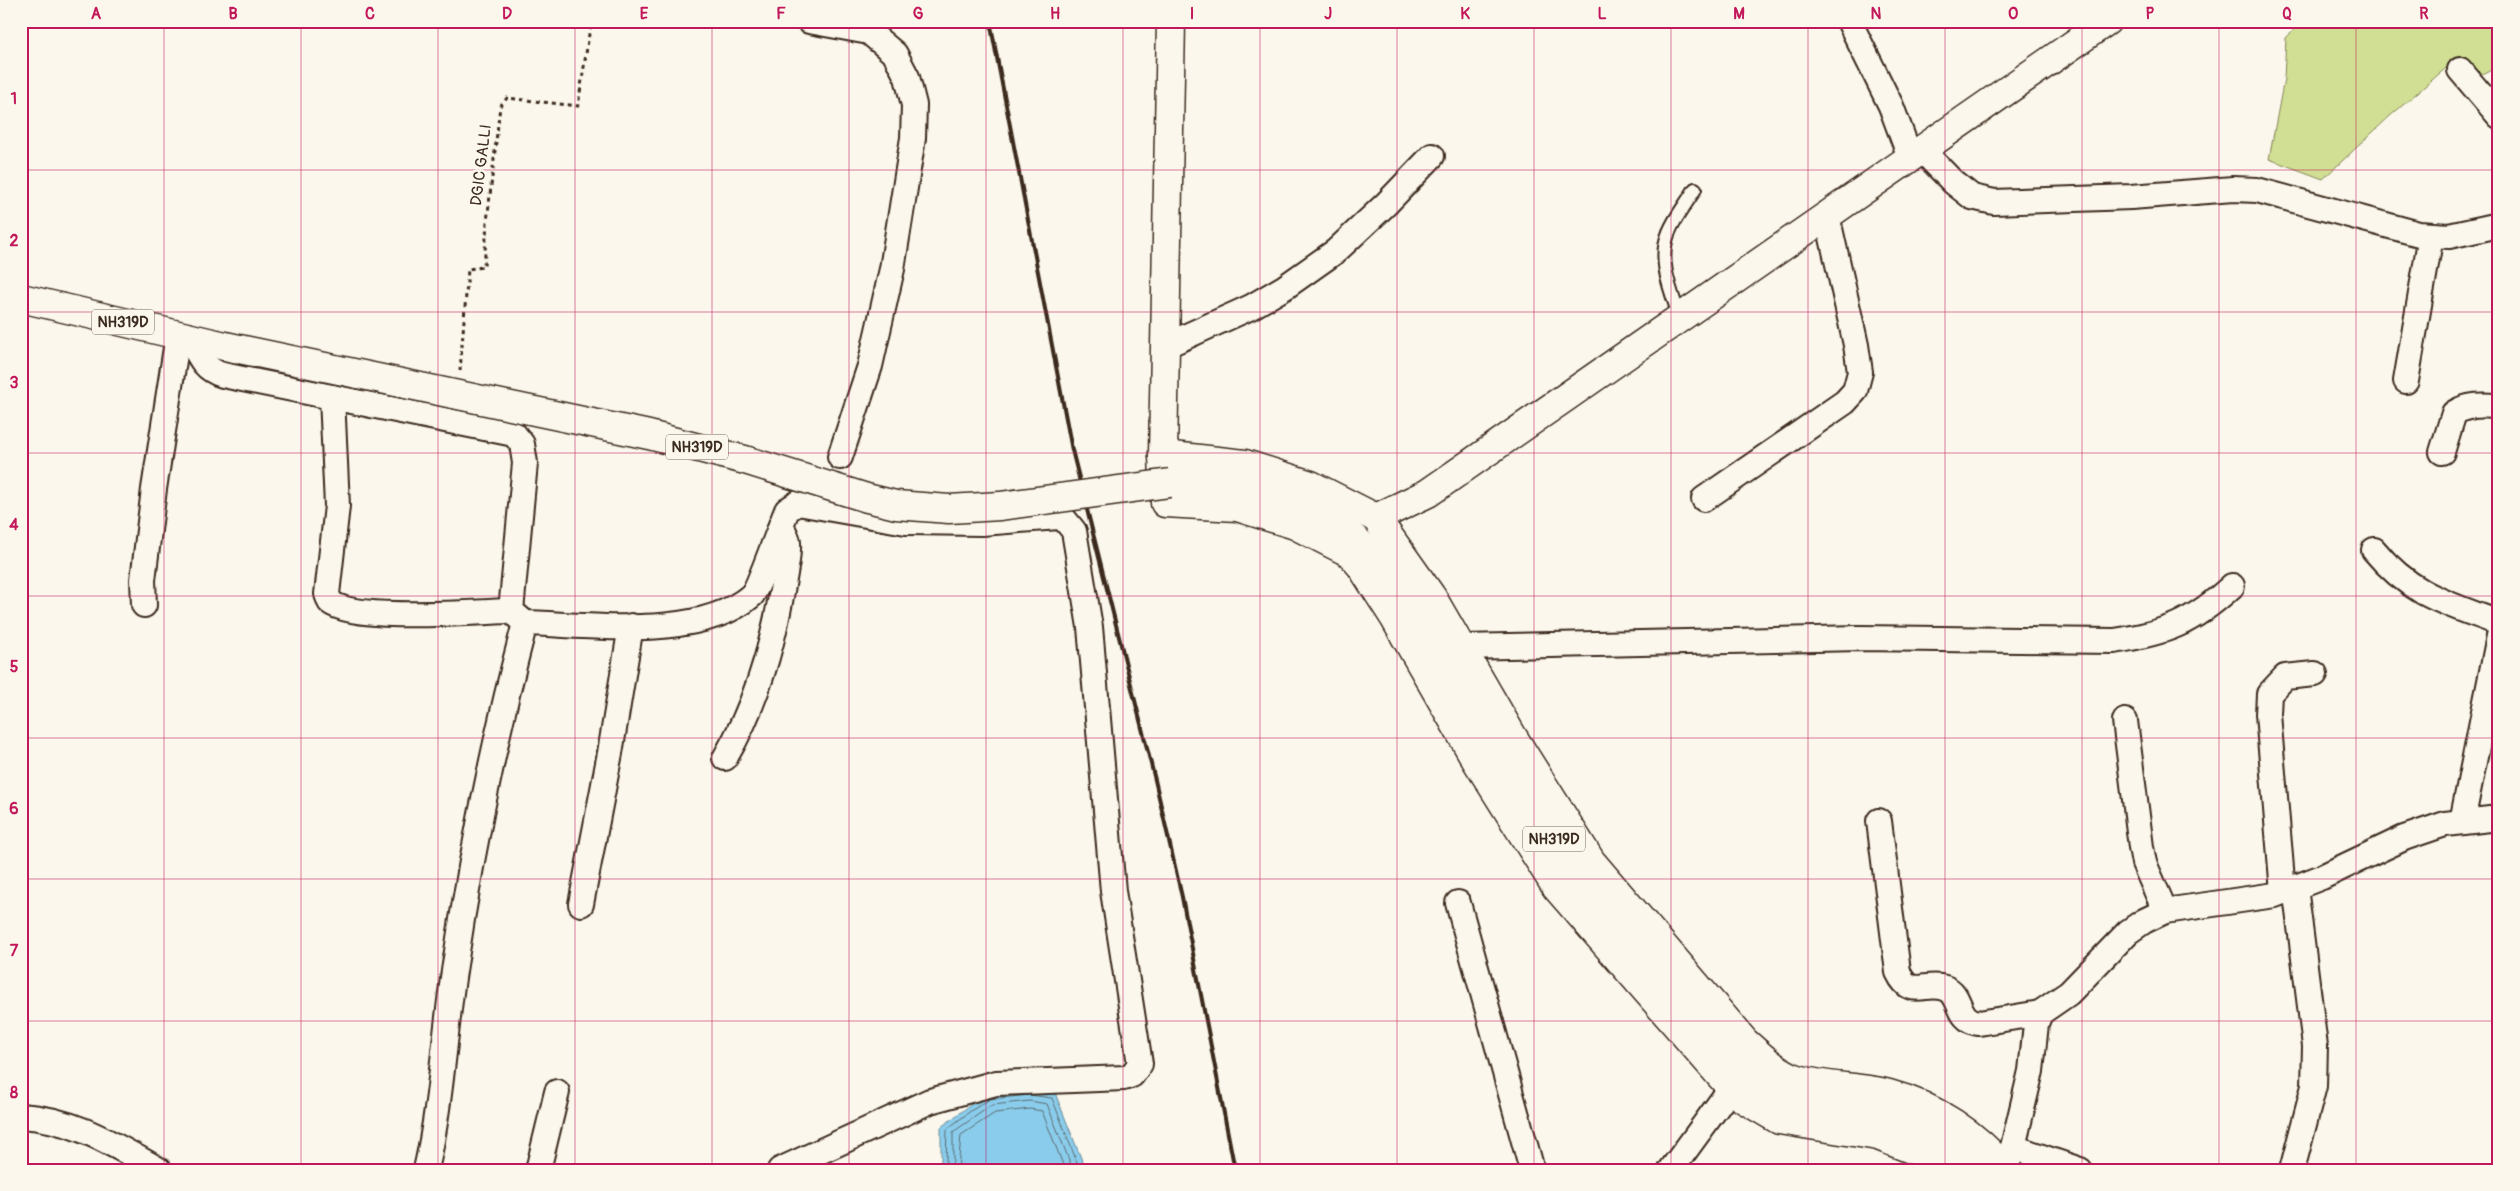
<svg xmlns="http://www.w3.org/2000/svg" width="2520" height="1191" viewBox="0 0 2520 1191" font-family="Pangolin,sans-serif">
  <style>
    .green { fill: #d0df93; stroke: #868458 }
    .water { fill: #8acceb; stroke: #6a8b99 }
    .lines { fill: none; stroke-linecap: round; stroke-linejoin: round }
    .shore { stroke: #5b6b70; stroke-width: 1 }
    .lane-casing { stroke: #3b2a1e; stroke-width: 16 }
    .street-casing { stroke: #3b2a1e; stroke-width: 28 }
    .secondary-casing { stroke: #3b2a1e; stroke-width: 31 }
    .highway-casing { stroke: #3b2a1e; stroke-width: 31 }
    .path { stroke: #3b2a1e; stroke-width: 3; stroke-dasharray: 4 4; stroke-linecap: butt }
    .lane { stroke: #fbf7ec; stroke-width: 12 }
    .street { stroke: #fbf7ec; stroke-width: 24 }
    .secondary { stroke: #fbf7ec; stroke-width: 28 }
    .highway { stroke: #fbf7ec; stroke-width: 28 }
    .rail { stroke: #3b2a1e; stroke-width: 4 }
    .highway-bridge-casing { stroke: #3b2a1e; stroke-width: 31; stroke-linecap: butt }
    .highway-bridge { stroke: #fbf7ec; stroke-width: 28 }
    .grid { fill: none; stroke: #c2185b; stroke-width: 1; stroke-opacity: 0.55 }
    .labels { text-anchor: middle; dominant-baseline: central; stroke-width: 5; stroke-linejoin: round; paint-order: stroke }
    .shield { fill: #fbf7ec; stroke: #75685c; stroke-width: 1 }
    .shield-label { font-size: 15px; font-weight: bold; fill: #3b2a1e }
    .street-label { font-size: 16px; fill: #3b2a1e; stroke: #fbf7ec }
    .neatline { fill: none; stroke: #c2185b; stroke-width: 2 }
    .grid-label { font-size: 16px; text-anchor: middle; font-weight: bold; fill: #c2185b }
  </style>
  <rect width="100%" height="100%" fill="#fbf7ec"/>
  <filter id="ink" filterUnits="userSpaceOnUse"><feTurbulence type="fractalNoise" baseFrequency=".02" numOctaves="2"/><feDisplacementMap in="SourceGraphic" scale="10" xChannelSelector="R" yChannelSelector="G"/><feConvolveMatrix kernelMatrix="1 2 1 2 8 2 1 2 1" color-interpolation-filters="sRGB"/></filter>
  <g filter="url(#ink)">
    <!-- green -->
    <polygon class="green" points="2302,21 2499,21 2499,65 2480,75 2460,56 2389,117 2323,179 2269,159 2284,79 2286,38"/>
    <!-- water -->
    <polygon class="water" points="1055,1093 1085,1168 1091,1170 938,1170 941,1160 941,1127 969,1106 989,1094"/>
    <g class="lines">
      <!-- shore -->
      <g class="shore">
        <polyline points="943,1170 946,1161 947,1129 972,1110 990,1099 1030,1095 1052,1098 1080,1170"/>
        <polyline points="950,1170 953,1161 953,1132 992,1105 1030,1101 1047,1104 1073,1170"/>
        <polyline points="958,1170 961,1135 995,1113 1030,1109 1042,1111 1065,1170"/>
      </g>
      <defs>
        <path id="lane" d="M1680,318C1671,291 1657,260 1669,232C1675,217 1687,203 1695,189"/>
        <g id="street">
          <polyline points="809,21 869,32 895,54 907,77 914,105 913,138 892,269 870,366 840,457"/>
          <polyline points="1849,21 1891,106 1910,157"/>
          <polyline points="2460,70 2499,116"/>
          <polyline points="1921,149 1953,182 1972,197 1994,202 2131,197 2233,189 2257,190 2419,234 2449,236 2499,225"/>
          <path d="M190,338C199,356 203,369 223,375L514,434L522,444L525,463L511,611L525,623"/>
          <polyline points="1165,346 1251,307 1285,287 1336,251 1386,204 1432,156"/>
          <polyline points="2406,381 2431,235"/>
          <path d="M332,397L337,506L327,594L330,602C354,622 476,612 511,611"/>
          <path d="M2442,452L2454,413C2468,404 2483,405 2499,406"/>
          <polyline points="1704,499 1845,402 1855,391 1860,372 1856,345 1827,215"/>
          <path d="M2374,550C2411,595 2446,603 2499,623"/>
          <polyline points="144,605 143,580 154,489 178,335"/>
          <path d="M1461,647L1859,638L2114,641C2167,633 2192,623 2232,586"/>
          <polyline points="2125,721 2141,847 2144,863 2165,911"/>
          <path d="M725,758C756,705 773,646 783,585C785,572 789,556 788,543C788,537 783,531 781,525"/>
          <path d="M1879,821L1898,972C1911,1000 1924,981 1945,988C1963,994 1955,1020 1979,1023L2040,1013"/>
          <polyline points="2462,822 2499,636"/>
          <polyline points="2283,892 2268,714 2269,694 2285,677 2315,674"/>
          <polyline points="1458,903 1532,1170"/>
          <polyline points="581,904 610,753 631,626"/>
          <path d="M21,1116C75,1119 114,1145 159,1170"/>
          <polyline points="2013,1147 2080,1170"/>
          <polyline points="2006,1169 2013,1147 2031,1071 2036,1024 2040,1013 2069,993 2128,932 2144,921 2165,911 2275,895 2322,877 2404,838 2445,824 2499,818"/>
          <path d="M426,1170C441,1104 444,1038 454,971C471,855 495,737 525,623C590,625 700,641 752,595C758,589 781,524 787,510L798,503L906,522L982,523L1059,517L1065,520L1074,531L1090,627L1113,891L1140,1064L1132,1075L1124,1078L996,1083L930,1101L780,1170"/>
          <polyline points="538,1170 557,1092"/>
          <polyline points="1671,1170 1731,1088"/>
          <polyline points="2292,1170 2314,1086 2315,1046 2295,887"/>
        </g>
        <g id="secondary">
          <polyline points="1171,21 1163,455 1165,503 1237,507 1295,525 1350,553 1361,566 1395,619 1476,760 1556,887 1731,1088 1745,1100 1779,1120 1878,1136 1916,1151 1943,1170"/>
          <path d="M1163,455L1245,464L1311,485L1376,518L1432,597L1513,737L1591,861L1745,1042C1760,1055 1776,1071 1795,1078C1824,1088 1859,1086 1889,1094C1934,1106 1976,1134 2006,1170"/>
          <polyline points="1376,518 1428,493 2107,21"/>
        </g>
        <g id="highway">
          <polyline points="21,298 225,346"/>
          <path d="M1170,483C1242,484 1308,496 1363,546C1396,576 1418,616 1441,655C1469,703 1498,751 1527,799C1567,863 1614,921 1663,978C1686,1004 1708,1032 1734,1057C1747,1070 1761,1083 1779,1090C1801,1100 1826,1103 1849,1108C1894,1119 1947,1134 1979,1170"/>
        </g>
      </defs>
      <!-- lane casing -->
      <use href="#lane" class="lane-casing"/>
      <!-- street casing -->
      <use href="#street" class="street-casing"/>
      <!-- secondary casing -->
      <use href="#secondary" class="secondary-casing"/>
      <!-- highway casing -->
      <use href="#highway" class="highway-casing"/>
      <!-- path -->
      <polyline class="path" points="460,371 468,269 484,267 487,222 500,106 507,98 578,106 591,21"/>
      <!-- lane -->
      <use href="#lane" class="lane"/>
      <!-- street -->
      <use href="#street" class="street"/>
      <!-- secondary -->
      <use href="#secondary" class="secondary"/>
      <!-- highway -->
      <use href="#highway" class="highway"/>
      <!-- rail -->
      <polyline class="rail" points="990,21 1072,450 1155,780 1182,897 1235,1170"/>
      <defs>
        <polyline id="highway-bridge" points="225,346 649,435 745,460 867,498 896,505 949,509 1000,506 1170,483"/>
      </defs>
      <!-- highway-bridge casing -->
      <use href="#highway-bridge" class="highway-bridge-casing"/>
      <!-- highway-bridge -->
      <use href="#highway-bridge" class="highway-bridge"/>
    </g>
  </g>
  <!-- grid -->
  <path class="grid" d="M164,21V1170M301,21V1170M438,21V1170M575,21V1170M712,21V1170M849,21V1170M986,21V1170M1123,21V1170M1260,21V1170M1397,21V1170M1534,21V1170M1671,21V1170M1808,21V1170M1945,21V1170M2082,21V1170M2219,21V1170M2356,21V1170M21,170H2499M21,312H2499M21,453H2499M21,596H2499M21,738H2499M21,879H2499M21,1021H2499"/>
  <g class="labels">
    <!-- shield labels -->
    <g class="shield">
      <rect x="92" y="309.5" width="62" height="25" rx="4"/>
      <rect x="666" y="434.5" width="62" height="25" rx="4"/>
      <rect x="1523" y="826.5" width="62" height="25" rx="4"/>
    </g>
    <g class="shield-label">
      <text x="123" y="322">NH319D</text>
      <text x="697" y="447">NH319D</text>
      <text x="1554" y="839">NH319D</text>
    </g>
    <!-- street labels -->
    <g class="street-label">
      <text transform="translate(481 165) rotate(-83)">DGIC GALLI</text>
    </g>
  </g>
  <!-- margin -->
  <rect width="2520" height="1191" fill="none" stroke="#fbf7ec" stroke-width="55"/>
  <rect x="28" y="28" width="2464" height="1136" class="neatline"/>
  <g class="grid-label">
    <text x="96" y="19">A</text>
    <text x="233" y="19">B</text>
    <text x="370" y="19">C</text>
    <text x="507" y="19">D</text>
    <text x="644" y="19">E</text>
    <text x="781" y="19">F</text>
    <text x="918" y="19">G</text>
    <text x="1055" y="19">H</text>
    <text x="1192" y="19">I</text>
    <text x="1328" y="19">J</text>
    <text x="1465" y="19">K</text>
    <text x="1602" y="19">L</text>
    <text x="1739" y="19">M</text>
    <text x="1876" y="19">N</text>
    <text x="2013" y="19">O</text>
    <text x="2150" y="19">P</text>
    <text x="2287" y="19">Q</text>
    <text x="2424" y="19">R</text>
    <text x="14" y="104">1</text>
    <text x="14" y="246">2</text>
    <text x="14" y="388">3</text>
    <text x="14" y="530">4</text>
    <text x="14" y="672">5</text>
    <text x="14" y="814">6</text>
    <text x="14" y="956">7</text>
    <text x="14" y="1098">8</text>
  </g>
</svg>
